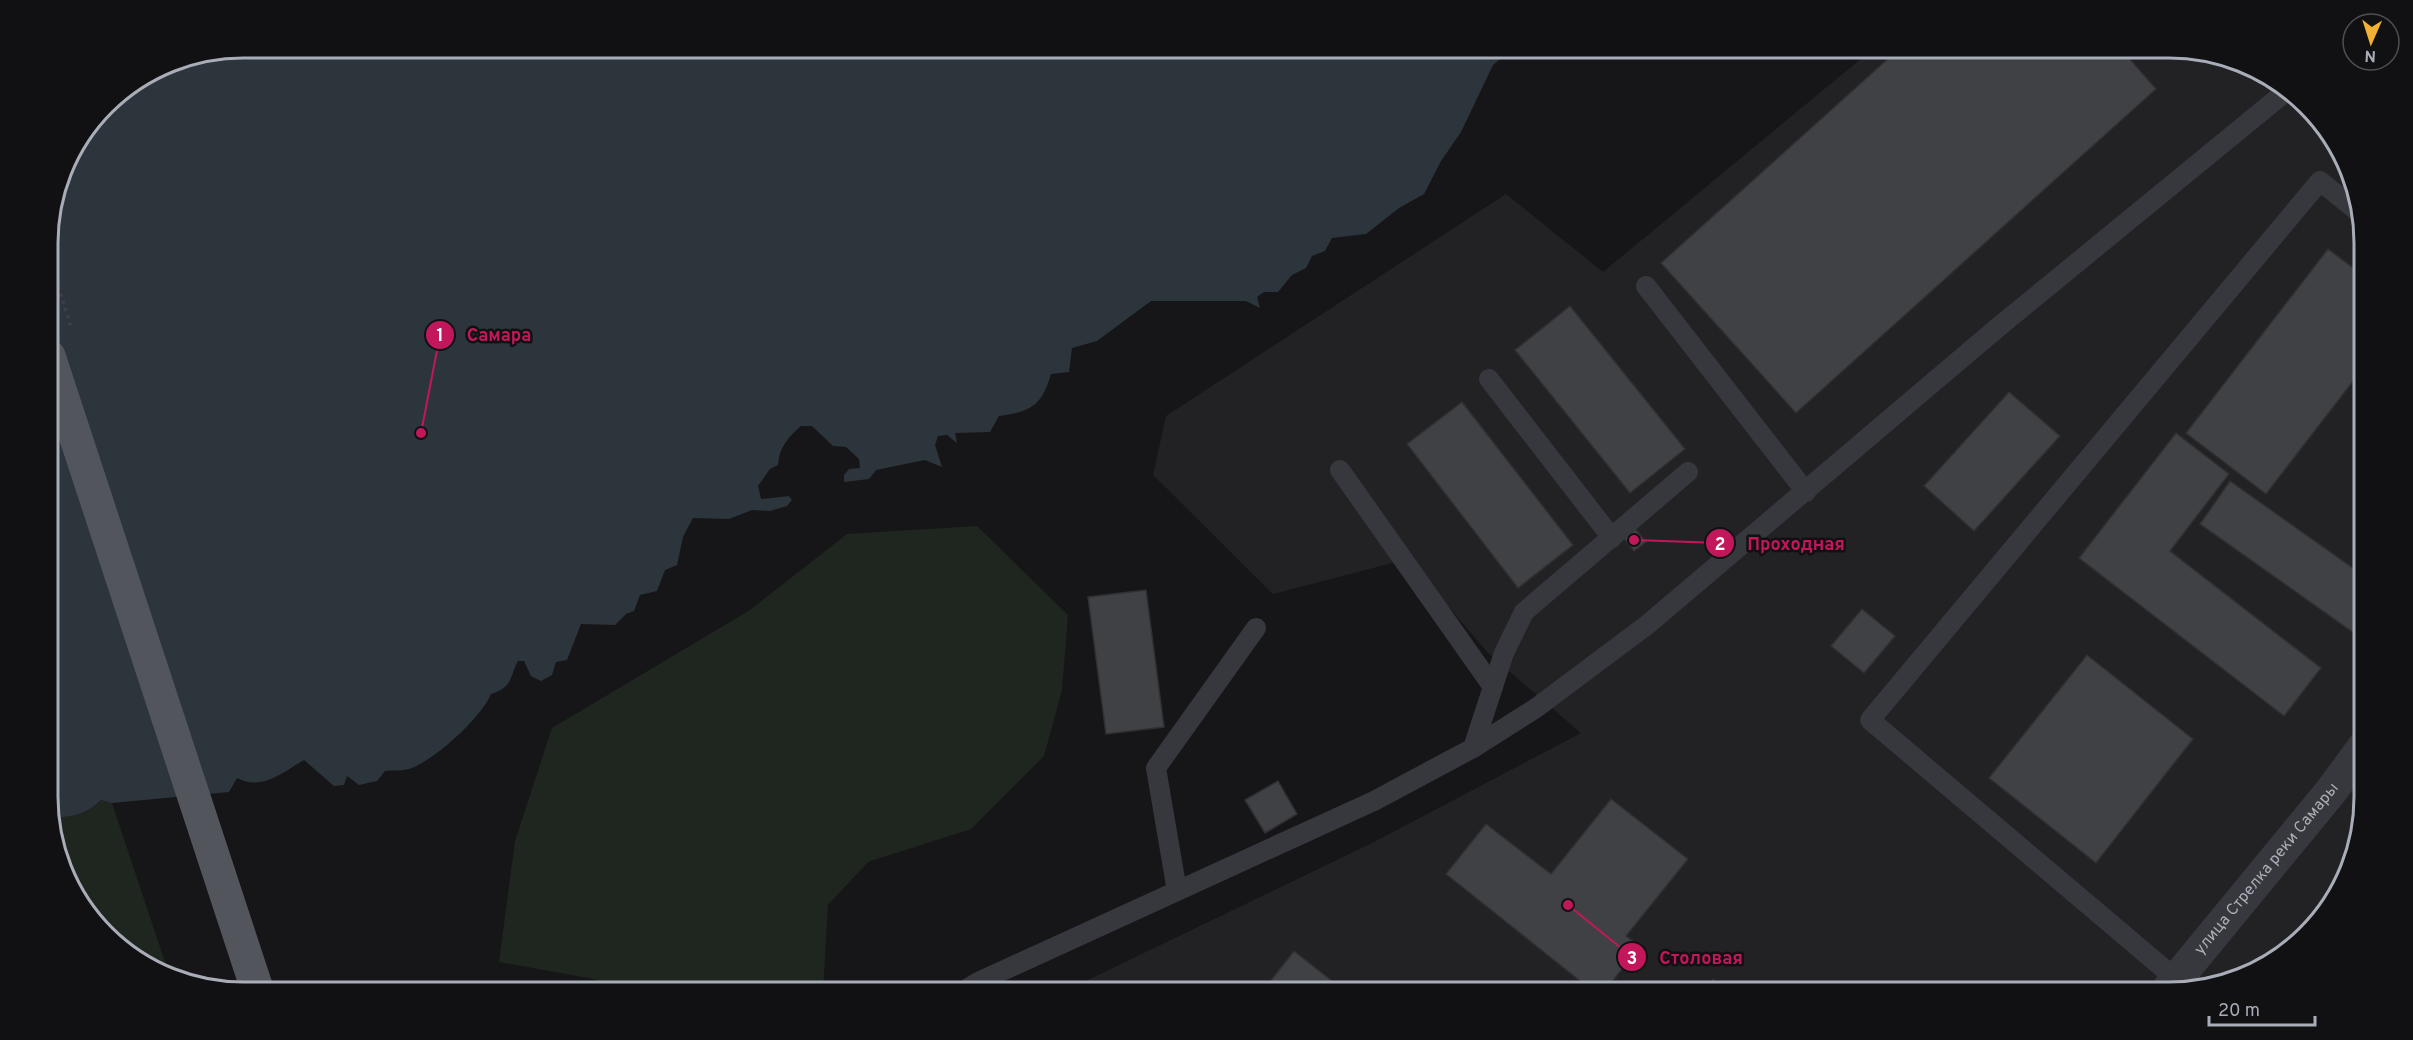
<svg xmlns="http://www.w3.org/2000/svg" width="2413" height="1040" viewBox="0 0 2413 1040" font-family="Overpass,sans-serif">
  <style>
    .built { fill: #222225 }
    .green { fill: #1e261f }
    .water { fill: #2c353c }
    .building { fill: #404145; stroke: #303034; stroke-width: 1.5 }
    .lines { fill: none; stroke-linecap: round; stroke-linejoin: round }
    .path { stroke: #3d3f44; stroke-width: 4; stroke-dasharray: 3 4.5; stroke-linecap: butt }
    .lane { stroke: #37383d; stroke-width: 20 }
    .street { stroke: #37383d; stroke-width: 33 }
    .primary { stroke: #53555c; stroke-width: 33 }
    .labels { text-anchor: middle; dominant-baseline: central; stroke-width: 5; stroke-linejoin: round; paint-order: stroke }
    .street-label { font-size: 16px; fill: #a8adb8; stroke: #111113 }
    .rim { fill: none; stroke: #a8adb8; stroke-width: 3 }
    .leader { fill: none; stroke: #c2185b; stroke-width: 2 }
    .callout-dot { fill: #c2185b; stroke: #111113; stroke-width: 2 }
    .mark-label { font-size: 18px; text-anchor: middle; font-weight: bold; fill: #fff }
    .callout-label { font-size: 18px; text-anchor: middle; font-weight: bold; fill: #c2185b; stroke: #111113; stroke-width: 5; stroke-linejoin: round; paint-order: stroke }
  </style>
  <rect width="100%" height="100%" fill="#161618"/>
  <!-- built -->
  <polygon class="built" points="1874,48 2170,48 2244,63 2325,125 2363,218 2365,797 2350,871 2288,952 2233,982 2182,992 1063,992 1374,842 1581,733 1488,653 1408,559 1273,594 1153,475 1166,416 1506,194 1603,272"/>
  <!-- green -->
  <g class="green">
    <polygon points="977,526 1068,615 1062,690 1044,756 971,829 868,862 828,905 823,992 618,992 594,979 499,962 515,841 552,728 750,610 847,534"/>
    <path d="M101,800L112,803L170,977L89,916L50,823V817C71,818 86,815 101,800Z"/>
  </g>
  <!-- water -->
  <path class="water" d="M243,48H1513L1493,65L1461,132L1441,161L1424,194L1399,208L1366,234L1332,238L1325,251L1312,256L1306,268L1292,275L1278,292H1264L1257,297L1260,308L1246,301H1151L1097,341L1072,348L1069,372L1051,374C1042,406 1030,412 999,416L990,432L955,433L957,443L947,435L938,436L935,445L942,467L925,460L876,470L869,479L844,482V475L849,469L860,468L859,459L846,447L833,446L812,426H801C788,437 779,448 778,465L770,469L758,486L761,499L789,496L792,500L787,506L770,511L752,510L729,519L693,518L683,537L677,565L665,570L657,591L640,595L634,611L626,614L615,625L581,624L567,660L556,662L552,675L541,681L531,676L524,661H518C509,677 514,687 491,694C481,718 434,761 409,769C402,771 393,770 385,771L377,781L359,785L347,776L344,785L334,786L304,760C282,773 261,791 237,778L229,792L112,803L101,800C86,815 71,818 50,817L48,230L68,156L114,97L169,63Z"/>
  <!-- building -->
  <g class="building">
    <polygon points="1900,48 2120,48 2156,89 1796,413 1661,263"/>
    <polygon points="2325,125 2333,143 2328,147 2316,132"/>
    <polygon points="2328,249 2364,276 2364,367 2266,494 2186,433"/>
    <polygon points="1570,306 1685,449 1630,493 1515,350"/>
    <polygon points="2009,392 2060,436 1974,531 1924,486"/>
    <polygon points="1462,402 1573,545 1518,588 1407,444"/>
    <polygon points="2176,433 2229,474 2170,551 2321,668 2284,716 2079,558"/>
    <polygon points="2230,481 2364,576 2364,619 2354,633 2200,524"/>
    <polygon points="1635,528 1646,542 1634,551 1623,537"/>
    <polygon points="1146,590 1164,727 1106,734 1088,597"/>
    <polygon points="1862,609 1895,636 1864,673 1831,646"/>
    <polygon points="2087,655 2193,739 2096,863 1989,778"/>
    <polygon points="1278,781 1297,814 1265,833 1245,800"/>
    <polygon points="1611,799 1688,859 1626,936 1640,946 1604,992 1594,992 1446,874 1486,824 1551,874"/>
    <polygon points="1294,951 1346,992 1262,992"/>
    <polygon points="1713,979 1730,992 1704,992"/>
  </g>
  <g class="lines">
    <!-- path -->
    <polyline class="path" points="49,258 71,327"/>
    <!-- lane -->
    <g class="lane">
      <polyline points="1646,286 1806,492"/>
      <polyline points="1489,379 1612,538"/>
      <polyline points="1340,470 1493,687"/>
      <polyline points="1473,748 1504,653 1524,612 1688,472"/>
      <polyline points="1177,891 1156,768 1256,628"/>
      <polyline points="2176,979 1870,720 2320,181 2362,215"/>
      <polyline points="962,992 978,982 1374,801 1473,748 1536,708 1647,625 1996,329 2284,93"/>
    </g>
    <!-- street -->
    <path class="street" id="s1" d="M2166,992L2332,790L2365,745"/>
    <!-- primary -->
    <polyline class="primary" points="49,356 258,992"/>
  </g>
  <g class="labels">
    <!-- street labels -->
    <g class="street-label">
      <text stroke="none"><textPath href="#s1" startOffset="159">улица Стрелка реки Самары</textPath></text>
    </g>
  </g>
  <!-- crop -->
  <path d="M0 0H2413V1040H0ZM243 58H2169A185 185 0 0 1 2354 243V797A185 185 0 0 1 2169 982H243A185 185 0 0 1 58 797V243A185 185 0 0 1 243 58Z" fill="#111113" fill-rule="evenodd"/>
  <path class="rim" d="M243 58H2169A185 185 0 0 1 2354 243V797A185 185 0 0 1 2169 982H243A185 185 0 0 1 58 797V243A185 185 0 0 1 243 58Z"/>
  <!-- callouts -->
  <path class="leader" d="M421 433L440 335M1634 540L1720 543M1568 905L1632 957"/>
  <g class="callout-dot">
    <circle cx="421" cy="433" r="6"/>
    <circle cx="1634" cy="540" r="6"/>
    <circle cx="1568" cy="905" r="6"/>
    <circle cx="440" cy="335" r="15"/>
    <circle cx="1720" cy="543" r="15"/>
    <circle cx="1632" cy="957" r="15"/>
  </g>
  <g class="mark-label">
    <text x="440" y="341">1</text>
    <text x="1720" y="550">2</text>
    <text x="1632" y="964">3</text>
  </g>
  <g class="callout-label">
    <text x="499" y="341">Самара</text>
    <text x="1796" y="550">Проходная</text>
    <text x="1701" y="964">Столовая</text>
  </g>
  <!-- north arrow -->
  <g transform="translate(2371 42) rotate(183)"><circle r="28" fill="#111113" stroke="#4d4f55" stroke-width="1.5"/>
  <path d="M0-4.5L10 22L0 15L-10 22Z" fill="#f2b134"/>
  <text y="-9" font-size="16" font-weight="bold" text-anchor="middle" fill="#a8adb8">N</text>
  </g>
  <!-- scale -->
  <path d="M2209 1016v9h106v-9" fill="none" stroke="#a8adb8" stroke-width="3"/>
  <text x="2218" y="1016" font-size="18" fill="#a8adb8" stroke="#111113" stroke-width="4.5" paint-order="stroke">20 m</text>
</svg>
